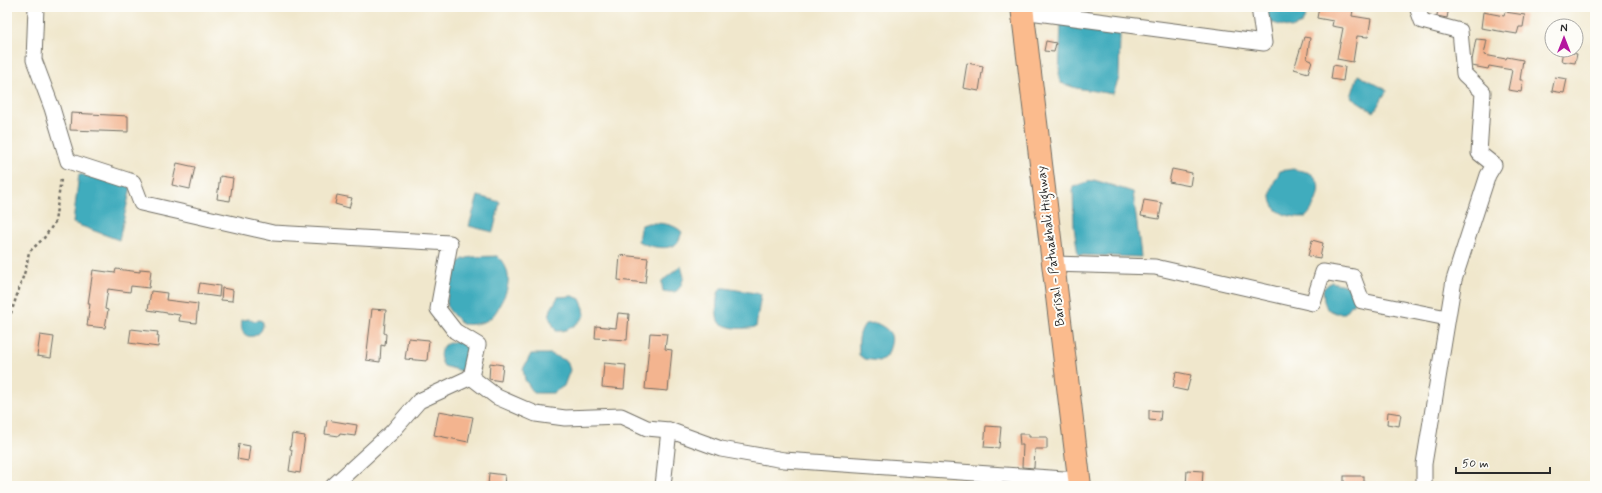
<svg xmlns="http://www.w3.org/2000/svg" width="1602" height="493" viewBox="0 0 1602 493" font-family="Mynerve,sans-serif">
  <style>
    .water { fill: #3facbd; stroke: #356c74 }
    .building { fill: #f3b48f }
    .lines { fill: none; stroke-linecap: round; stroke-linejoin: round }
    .street-casing { stroke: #706d63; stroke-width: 17 }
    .highway-casing { stroke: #706d63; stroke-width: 24 }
    .path { stroke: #706d63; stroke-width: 2.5; stroke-dasharray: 3 3; stroke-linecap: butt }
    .street { stroke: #fff; stroke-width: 15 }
    .highway { stroke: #fbbb8d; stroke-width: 22 }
    .labels { text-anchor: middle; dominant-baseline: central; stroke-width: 4; stroke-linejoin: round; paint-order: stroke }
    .street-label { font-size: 13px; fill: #2b2b2b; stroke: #fdfcf7 }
  </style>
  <rect width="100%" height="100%" fill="#fdfcf7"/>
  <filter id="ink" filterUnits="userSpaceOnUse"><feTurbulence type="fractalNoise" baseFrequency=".025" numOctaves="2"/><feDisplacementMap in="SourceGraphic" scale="8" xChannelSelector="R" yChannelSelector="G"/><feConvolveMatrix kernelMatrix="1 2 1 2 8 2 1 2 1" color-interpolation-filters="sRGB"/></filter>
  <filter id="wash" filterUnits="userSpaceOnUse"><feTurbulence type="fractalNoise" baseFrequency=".012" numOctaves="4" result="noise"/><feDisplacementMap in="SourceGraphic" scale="16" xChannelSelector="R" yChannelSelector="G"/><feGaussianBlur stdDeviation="0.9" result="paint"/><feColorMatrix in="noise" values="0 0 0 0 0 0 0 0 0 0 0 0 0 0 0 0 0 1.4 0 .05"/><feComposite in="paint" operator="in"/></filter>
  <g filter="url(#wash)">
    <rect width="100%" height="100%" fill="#f0e7cc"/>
    <!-- water -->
    <g class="water">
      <polygon points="1265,7 1309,7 1302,24 1291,28 1266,21"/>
      <polygon points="1061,21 1098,23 1120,34 1119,78 1113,94 1076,88 1061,83 1059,79"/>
      <polygon points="1358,75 1387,90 1374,112 1351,97"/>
      <path d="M1293,169C1300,171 1309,171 1314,176C1325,186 1314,209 1306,217C1287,218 1266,212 1272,188C1273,182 1278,176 1280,171Z"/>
      <polygon points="79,174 131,187 119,240 73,223"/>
      <polygon points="1094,180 1133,192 1141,257 1078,255 1074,227 1073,187"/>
      <polygon points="478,196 500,202 493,232 469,226"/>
      <path d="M648,223C660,223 673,223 682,232C680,237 679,243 673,246C663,250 646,246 638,241L640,229L642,225Z"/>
      <path d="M497,256C513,270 510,288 500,304C498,309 494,316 489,319C483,324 470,325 462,324C459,321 449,311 448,308C444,300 453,266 460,261C469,255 486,257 497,256Z"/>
      <path d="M681,266L684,277C679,291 678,294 663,291L662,286V281Z"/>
      <path d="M1331,282C1348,286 1349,283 1355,301L1345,313H1336L1327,309L1324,301L1323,289Z"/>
      <path d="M721,288H725L761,294L756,327C745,329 727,330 718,321C716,313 715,295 721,288Z"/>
      <path d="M573,296L580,299L584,308L585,315C578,324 568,332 556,331L549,317L551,309L558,297Z"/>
      <path d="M249,319L253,321L260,320L263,322C265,339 237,344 242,320Z"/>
      <path d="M876,323C895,332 894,338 887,356L879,361L864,359L859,355C859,344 857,334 865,324Z"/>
      <path d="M452,342H460L468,346L470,354L467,369L462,371L444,366C437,355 440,345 452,342Z"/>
      <polygon points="531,354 551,354 567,361 570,370 564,386 553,393 534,393 525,380 523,369"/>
    </g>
    <g id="blocks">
      <!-- building -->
      <g class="building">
        <polygon points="1319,7 1337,7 1353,10 1352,16 1371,19 1368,37 1357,36 1353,62 1337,59 1343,28 1332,26 1333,21 1317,18"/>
        <polygon points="1438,7 1449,7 1447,18 1437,16"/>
        <polygon points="1483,12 1504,16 1505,12 1525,15 1523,27 1519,27 1517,34 1481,28"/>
        <polygon points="1304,37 1310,38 1307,59 1312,61 1308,73 1294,69"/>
        <polygon points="1476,39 1487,40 1484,55 1506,59 1507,57 1523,60 1520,80 1523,80 1521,92 1508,90 1512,70 1489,66 1488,69 1472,66 1472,60"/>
        <polygon points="1046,41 1056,43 1054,52 1044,51"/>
        <polygon points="1563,51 1577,54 1575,63 1561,61"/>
        <polygon points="967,63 983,66 979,91 963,88"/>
        <polygon points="1333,65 1345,67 1343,81 1331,79"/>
        <polygon points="1555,77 1567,79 1564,93 1552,91"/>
        <polygon points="71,113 128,116 128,132 70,130"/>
        <polygon points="177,163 195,167 190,189 172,185"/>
        <polygon points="1172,169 1192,173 1190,186 1169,182"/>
        <polygon points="220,176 233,178 230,201 217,199"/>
        <polygon points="337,195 352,198 349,208 335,204"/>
        <polygon points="1144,200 1162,203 1159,219 1141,216"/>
        <polygon points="1312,240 1323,243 1320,258 1308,256"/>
        <polygon points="620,255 648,258 645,283 618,280"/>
        <polygon points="116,269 140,272 140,269 151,270 149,288 131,286 130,292 108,289 105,309 108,310 105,328 87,326 90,304 88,304 93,270 115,273"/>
        <polygon points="200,283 220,286 219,297 198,294"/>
        <polygon points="222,288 233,290 232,301 221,300"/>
        <polygon points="151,291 167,293 166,300 198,304 196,323 179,321 180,315 148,310"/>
        <polygon points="372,309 386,310 384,333 386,334 385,346 381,345 380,362 366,360"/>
        <polygon points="618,313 629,314 627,340 595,338 596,326 616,328"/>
        <polygon points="131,329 158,332 157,336 159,336 158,347 129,343"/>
        <polygon points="650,333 667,334 665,349 672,350 668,391 645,389"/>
        <polygon points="40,335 54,337 51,358 37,356"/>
        <polygon points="408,338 429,340 427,361 405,359"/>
        <polygon points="490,363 503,365 501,381 489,379"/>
        <polygon points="604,363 626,365 624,389 602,387"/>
        <polygon points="1176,372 1191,375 1187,391 1173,388"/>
        <polygon points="1149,410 1161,411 1160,421 1149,420"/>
        <polygon points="439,411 473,417 468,442 434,435"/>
        <polygon points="1388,412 1401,414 1399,426 1387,424"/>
        <polygon points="327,420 357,425 355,436 340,434 339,436 325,434"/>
        <polygon points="986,426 1001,427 999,448 984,447"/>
        <polygon points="292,434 305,436 300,473 289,471 292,450 290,449"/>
        <polygon points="1019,434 1029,434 1029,437 1047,437 1047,449 1035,449 1034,468 1022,467 1023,445 1020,445"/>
        <polygon points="239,444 250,446 248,461 237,459"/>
        <polygon points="1187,470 1203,471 1202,486 1186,486"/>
        <polygon points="489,473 505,475 504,486 488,486"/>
        <rect x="1344" y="476" width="20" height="10"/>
      </g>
    </g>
  </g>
  <g filter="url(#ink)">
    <use href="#blocks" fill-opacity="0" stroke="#706d63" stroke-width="1"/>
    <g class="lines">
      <defs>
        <g id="street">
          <polyline points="36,7 34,60 52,108 68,161 133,182 141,203 273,233 450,243 438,309 455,331 478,345 471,377 497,397 536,414 565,418 621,416 647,428 669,430 721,449 784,460 1079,480"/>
          <polyline points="1417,7 1422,21 1460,31 1464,74 1483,92 1479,153 1494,165 1488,175 1454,280 1424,464 1424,486"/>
          <polyline points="1022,11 1264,43 1259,7"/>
          <polyline points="1053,264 1155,267 1313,303 1323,272 1353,277 1362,301 1447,318"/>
          <polyline points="333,486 392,432 419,401 471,377"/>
          <polyline points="663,486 669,430"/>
        </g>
        <polyline id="highway" points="1022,7 1080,486"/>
      </defs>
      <!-- street casing -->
      <use href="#street" class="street-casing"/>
      <!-- highway casing -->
      <use href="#highway" class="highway-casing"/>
      <!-- path -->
      <polyline class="path" points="7,325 26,268 29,252 44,238 55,222 61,179"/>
      <!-- street -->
      <use href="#street" class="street"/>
      <!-- highway -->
      <use href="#highway" class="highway"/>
    </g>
  </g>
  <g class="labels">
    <!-- street labels -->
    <g class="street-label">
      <text transform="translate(1051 246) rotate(-97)">Barisal - Patuakhali Highway</text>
    </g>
  </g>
  <!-- margin -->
  <rect width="1602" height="493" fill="none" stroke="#fdfcf7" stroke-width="24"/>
  <!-- north arrow -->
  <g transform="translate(1564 38)"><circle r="19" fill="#fdfcf7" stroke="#a9a8a5"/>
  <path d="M0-3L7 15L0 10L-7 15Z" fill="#b5179e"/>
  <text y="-6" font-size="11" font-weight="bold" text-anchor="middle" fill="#2b2b2b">N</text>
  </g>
  <!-- scale -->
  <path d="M1456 467v6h94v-6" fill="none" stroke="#2b2b2b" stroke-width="2"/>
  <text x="1462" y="467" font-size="12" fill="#2b2b2b" stroke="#fdfcf7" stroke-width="3" paint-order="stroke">50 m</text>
</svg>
